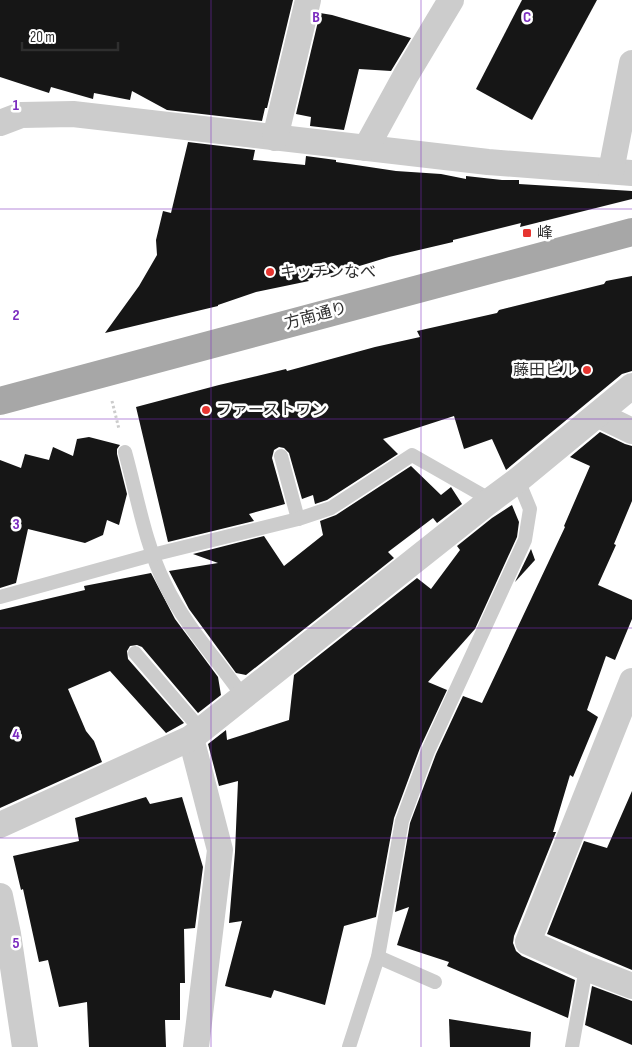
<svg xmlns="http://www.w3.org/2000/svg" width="632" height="1047" viewBox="0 0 632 1047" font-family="'Sofia Sans Condensed','Noto Sans JP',sans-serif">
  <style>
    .building { fill: #161616 }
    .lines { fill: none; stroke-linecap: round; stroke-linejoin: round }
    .path { stroke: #ccc; stroke-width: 3; stroke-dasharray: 2.5 2.5; stroke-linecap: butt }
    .lane { stroke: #ccc; stroke-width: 14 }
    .street { stroke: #ccc; stroke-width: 26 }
    .primary { stroke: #a7a7a7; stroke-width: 28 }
    .grid { fill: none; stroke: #7b2cbf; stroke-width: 1; stroke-opacity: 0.55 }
    .poi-dot { fill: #e63530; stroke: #fff; stroke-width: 2 }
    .labels { text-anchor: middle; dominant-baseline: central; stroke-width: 5; stroke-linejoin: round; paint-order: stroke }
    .poi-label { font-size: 16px; fill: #2f2f2f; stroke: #fff; text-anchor: start }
    .street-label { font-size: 16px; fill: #2f2f2f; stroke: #fff }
    .grid-label { font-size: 16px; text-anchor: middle; font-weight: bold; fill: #7b2cbf; stroke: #fff; stroke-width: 5; stroke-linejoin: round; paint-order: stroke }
  </style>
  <rect width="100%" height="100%" fill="#fff"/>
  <!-- building -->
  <g class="building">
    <polygon points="0,0 293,0 267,108 265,108 262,121 167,110 132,91 130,100 94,93 93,99 51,87 49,93 0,77"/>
    <polygon points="522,0 597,0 532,120 476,89"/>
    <polygon points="320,13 332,15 411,38 391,71 359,69 344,130 310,126 311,117 296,114"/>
    <polygon points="188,142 255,150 253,160 305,165 306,156 336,160 336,162 396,171 441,174 466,179 466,176 502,180 519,180 519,184 632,191 632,199 520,227 521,223 453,240 453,242 389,257 343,271 307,279 309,281 256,292 218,305 218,306 105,333 139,286 157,255 156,240 163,211 171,213"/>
    <polygon points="632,276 632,371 622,374 506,470 492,439 464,449 454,416 383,439 398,454 327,500 315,504 313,495 302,499 289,453 284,448 279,447 274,450 272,458 285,504 249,514 254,521 168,542 136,407 219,385 286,369 287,371 375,347 420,337 417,331 497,313 499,310 604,284 606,281"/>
    <polygon points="600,432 625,444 632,446 632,501 614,544 616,545 598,585 632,600 632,619 615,660 606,656 587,710 598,717 573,777 570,775 553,832 556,832 514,936 513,943 516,951 522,956 575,980 568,1018 447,966 449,962 397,945 409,907 395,912 410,823 436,754 463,696 482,703 565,527 564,526 590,466 570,457"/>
    <polygon points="89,437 120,445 117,449 117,454 127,494 119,525 107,520 103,535 85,543 28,529 16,583 0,588 0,460 21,468 25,454 49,460 53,447 73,456 77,439"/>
    <polygon points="411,466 441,495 451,487 462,504 437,523 433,518 388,552 394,558 246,675 236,673 189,609 169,571 218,563 193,554 264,536 284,566 323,535 320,521 336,515"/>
    <polygon points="512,505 519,522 517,537 475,629 428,682 447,690 420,748 394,818 376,917 344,926 325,1005 274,990 271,998 225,986 242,921 229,923 235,852 238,781 219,786 208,744 226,730 227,740 289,720 294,675 417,578 431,589 460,550 457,546 492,518"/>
    <polygon points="531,549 535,560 515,582"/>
    <polygon points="151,573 175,619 218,677 221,695 198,713 142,647 137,645 130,646 127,651 128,659 184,723 166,733 110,671 68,689 86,731 94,741 102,762 0,808 0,610 85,590 84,586"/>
    <polygon points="632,791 632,970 547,934 584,841 607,848"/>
    <polygon points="146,797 150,804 182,797 203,867 195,928 184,929 185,983 180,983 180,1020 165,1020 166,1047 89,1047 87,1002 59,1007 48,960 39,962 23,889 21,890 13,856 79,841 75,818"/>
    <polygon points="592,986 632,1001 632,1045 585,1025"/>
    <polygon points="449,1019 531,1032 530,1047 450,1047"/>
  </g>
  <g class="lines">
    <!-- path -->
    <polyline class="path" points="112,401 119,429"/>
    <!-- lane -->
    <g class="lane">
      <path d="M125,452C137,495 145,544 165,584C185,626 218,660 244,698"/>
      <polyline points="281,456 298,519"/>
      <polyline points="0,597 152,555 298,519 331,508 412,455 491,500"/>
      <polyline points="135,653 201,730"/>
      <polyline points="378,957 435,982"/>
      <polyline points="349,1047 378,957 402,821 428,751 525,540 530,509 518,480"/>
      <polyline points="572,1047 586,968"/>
    </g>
    <!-- street -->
    <g class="street">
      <polyline points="0,123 21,115 73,114 488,162 632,173"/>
      <polyline points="275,138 308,0"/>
      <polyline points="366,148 406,75 451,0"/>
      <polyline points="611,171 632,63"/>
      <polyline points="599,415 632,431"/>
      <polyline points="632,681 528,942 586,968 632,986"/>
      <polyline points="191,738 220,850 196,1047"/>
      <polyline points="0,825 191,738 487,503 518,480 632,386"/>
      <polyline points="0,896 8,934 25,1047"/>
    </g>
    <!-- primary -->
    <polyline class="primary" points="0,401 632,232"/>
  </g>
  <!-- grid -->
  <path class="grid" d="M211,0V1047M421,0V1047M0,209H632M0,419H632M0,628H632M0,838H632"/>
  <!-- markers -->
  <g class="poi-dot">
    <rect x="522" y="228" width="10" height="10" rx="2.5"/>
    <circle cx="270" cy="272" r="5"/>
    <circle cx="587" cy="370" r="5"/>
    <circle cx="206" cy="410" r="5"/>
  </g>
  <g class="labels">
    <!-- poi labels -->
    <g class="poi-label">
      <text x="537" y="233">峰</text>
      <text x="280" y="272">キッチンなべ</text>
      <text x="577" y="370" text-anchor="end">藤田ビル</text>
      <text x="216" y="410">ファーストワン</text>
    </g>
    <!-- street labels -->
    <g class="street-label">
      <text transform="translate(316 316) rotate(-15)">方南通り</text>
    </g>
  </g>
  <g class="grid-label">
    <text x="316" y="22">B</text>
    <text x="527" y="22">C</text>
    <text x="16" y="110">1</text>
    <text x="16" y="320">2</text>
    <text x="16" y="529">3</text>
    <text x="16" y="739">4</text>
    <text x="16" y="948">5</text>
  </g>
  <!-- scale -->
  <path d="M22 42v8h96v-8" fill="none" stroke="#2f2f2f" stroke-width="2.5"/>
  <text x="30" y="42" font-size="15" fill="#2f2f2f" stroke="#ffffff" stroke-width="4" paint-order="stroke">20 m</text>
</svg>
